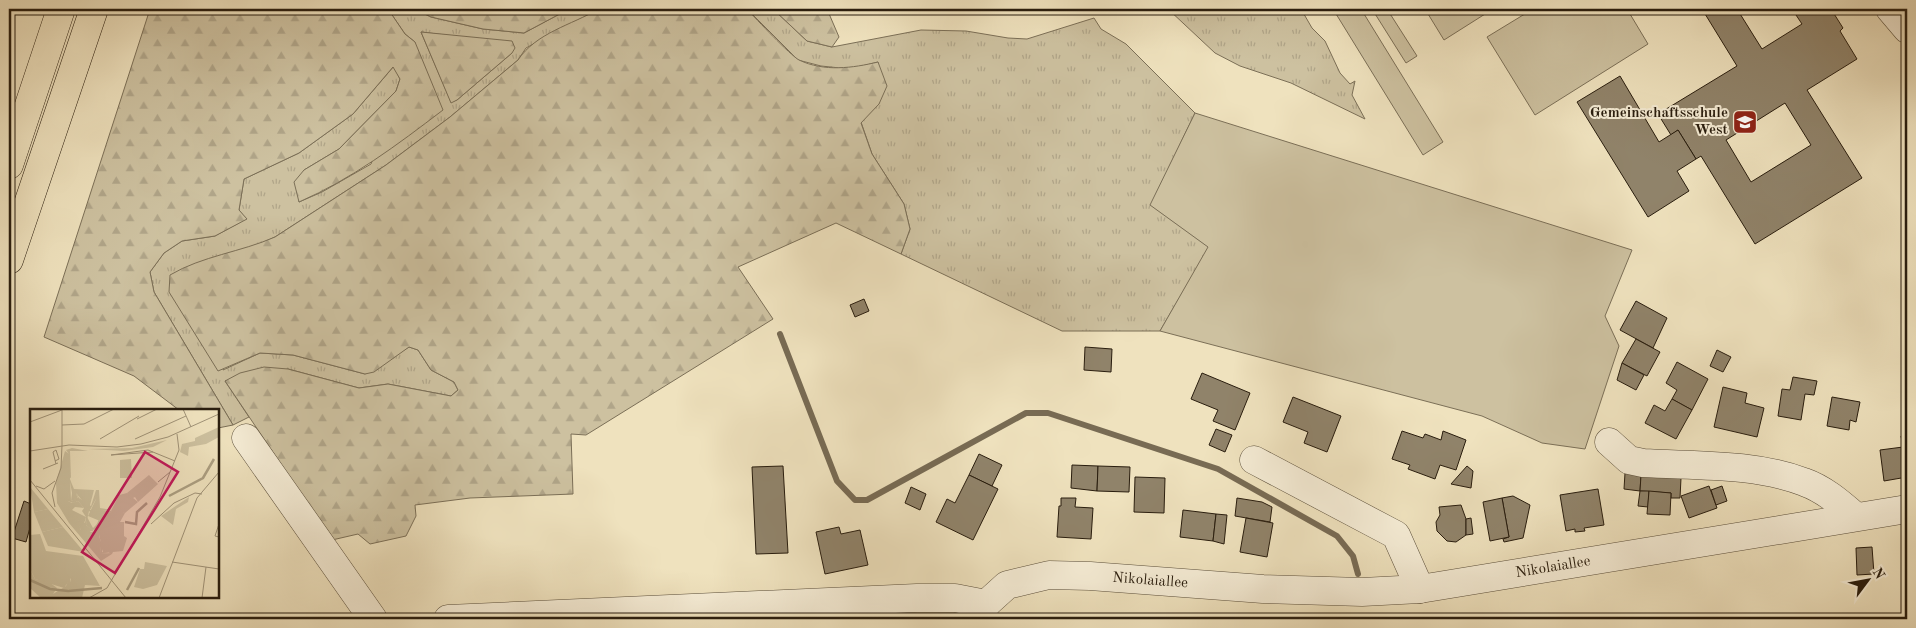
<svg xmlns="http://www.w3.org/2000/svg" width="1916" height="628" viewBox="0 0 1916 628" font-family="'Old Standard TT',serif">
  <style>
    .grass { fill: url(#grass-tufts); stroke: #7b6f57; fill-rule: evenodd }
    .forest { fill: url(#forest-firs); stroke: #7b6f57 }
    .green { fill: #cdc1a0; stroke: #7b6f57 }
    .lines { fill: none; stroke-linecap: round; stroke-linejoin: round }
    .stream { stroke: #786b54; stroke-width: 6 }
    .building { fill: #90836a; stroke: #291d0e; fill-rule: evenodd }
    .minor-casing { stroke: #5a4e3a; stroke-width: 29 }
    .highway-casing { stroke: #291d0e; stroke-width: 29 }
    .minor { stroke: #f5ecd5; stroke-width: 28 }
    .highway { stroke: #efe2be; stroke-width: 28 }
    .labels { text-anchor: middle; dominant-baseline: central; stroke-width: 4; stroke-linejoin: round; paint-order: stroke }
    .poi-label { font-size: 15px; font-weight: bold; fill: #291d0e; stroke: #f5ecd5; text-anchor: end }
    .street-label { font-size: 15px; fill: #291d0e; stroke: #f5ecd5 }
    .inset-river { fill: none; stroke: #ac9f82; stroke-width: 2.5 }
    .inset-road { fill: none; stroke: #a09378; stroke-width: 1 }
    .view { fill: #c2185b; fill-opacity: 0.15; stroke: #c2185b; stroke-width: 2.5 }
    .inset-edge { fill: none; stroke: #291d0e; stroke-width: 2.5 }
  </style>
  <defs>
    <pattern id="grass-tufts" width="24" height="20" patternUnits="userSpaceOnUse" patternTransform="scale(1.25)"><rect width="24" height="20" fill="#cdc1a0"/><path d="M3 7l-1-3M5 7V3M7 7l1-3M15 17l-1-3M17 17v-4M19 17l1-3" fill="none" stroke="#b0a589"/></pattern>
    <pattern id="forest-firs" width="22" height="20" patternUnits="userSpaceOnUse" patternTransform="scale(1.25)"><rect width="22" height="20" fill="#cdc1a0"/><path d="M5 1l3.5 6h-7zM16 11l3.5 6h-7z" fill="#b0a589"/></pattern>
  </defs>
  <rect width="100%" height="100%" fill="#efe2be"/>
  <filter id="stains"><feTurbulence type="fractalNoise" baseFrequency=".004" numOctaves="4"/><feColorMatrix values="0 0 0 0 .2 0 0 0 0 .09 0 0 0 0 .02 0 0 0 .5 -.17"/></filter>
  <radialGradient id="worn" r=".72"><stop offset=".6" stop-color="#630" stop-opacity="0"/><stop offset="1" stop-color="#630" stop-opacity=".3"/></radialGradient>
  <!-- grass -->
  <g class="grass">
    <path d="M388,9H415L431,17L483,29L524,33L569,9H599L526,48L518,60L450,117L386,165L275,237L255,246L223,370L260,353L293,355L365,374L409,347L418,350L431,370L454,382L458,390L451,396L388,384L359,388L288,369L225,381L249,417L233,425L154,292L150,272L164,253L182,241L215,236L246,219L239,210L244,179L299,153L353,114L394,66L400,79L396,91L339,149L304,170L299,202L322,192L371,164L415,42L405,34ZM421,32L454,36L512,53L457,100L451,102Z"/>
    <polygon points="747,9 773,9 807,41 832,47 921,30 966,31 1008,38 1027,39 1094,18 1101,29 1126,44 1195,113 1151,205 1209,247 1160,331 1062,331 901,254 910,229 904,204 872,154 861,122 879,104 878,62 850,69 821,66 798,60"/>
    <polygon points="1168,9 1301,9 1312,28 1325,41 1340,73 1350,84 1355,81 1352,95 1365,119 1291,83 1240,66 1215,53"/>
  </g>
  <!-- forest -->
  <g class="forest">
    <path d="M150,9H388L405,34L415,42L443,110C397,145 352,179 299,202L294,182L304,170L339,149L396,91L400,79L393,67L353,114L299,153L244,179L239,210L247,219L215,236L182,241L164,253L150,272L154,292L233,425L218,428V410H179L134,376L44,337Z"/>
    <polygon points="415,9 569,9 524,33 483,29 431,17"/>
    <path d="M599,9H747C756,19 790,55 799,60C824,72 853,68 878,62L887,86L879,104L861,123L872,154L904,204L910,229L901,254L836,223L738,267L773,319L586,435L571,434L573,494L470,498L415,505L416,516L406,536L370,544L358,534L332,540L225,381L240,373L264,367L288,369L359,388L388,384L451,396L458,390L454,382L431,370L418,350L409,347L374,372L365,374L293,355L260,353L218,371L169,292L170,275C202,256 241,252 275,237L386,165L450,117L518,60C536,33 571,25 599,9Z"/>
    <polygon points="773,9 827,9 839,37 832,47 807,41"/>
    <polygon points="421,32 512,41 515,48 512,53 457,100 451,103"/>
  </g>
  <!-- green -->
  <g class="green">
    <polygon points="1333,9 1361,9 1443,142 1423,155"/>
    <polygon points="1372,9 1387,9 1417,56 1406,63"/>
    <polygon points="1425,9 1493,9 1444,40"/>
    <polygon points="1533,9 1627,9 1648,44 1535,115 1487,37"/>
    <polygon points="1195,113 1632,250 1605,316 1619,346 1585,449 1542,443 1482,416 1160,331 1208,247 1150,205"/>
  </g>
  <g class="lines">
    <!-- stream -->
    <polyline class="stream" points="780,334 837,481 855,500 867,500 1026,413 1048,413 1218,469 1337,536 1353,556 1358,574"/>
  </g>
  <!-- building -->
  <g class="building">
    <path d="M1702,9H1737L1762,49L1802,24L1792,9H1831L1843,28L1840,31L1857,59L1807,90L1862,178L1755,244L1701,156L1696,159L1678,130L1671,135L1658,114L1737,66ZM1785,103L1811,145L1751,182L1726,140Z"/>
    <polygon points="1620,76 1659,142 1678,130 1696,159 1677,171 1689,191 1648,217 1577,102"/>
    <polygon points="864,299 869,311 855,317 850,305"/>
    <polygon points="1636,301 1667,318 1653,348 1620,330"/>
    <polygon points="1636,339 1660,352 1647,376 1622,363"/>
    <polygon points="1085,347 1112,349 1111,372 1084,370"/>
    <polygon points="1717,350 1731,357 1723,372 1710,366"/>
    <polygon points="1677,362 1708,379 1692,410 1672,399 1677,390 1666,383"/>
    <polygon points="1622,363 1644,375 1636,390 1617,380"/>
    <polygon points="1202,373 1250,393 1235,430 1213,421 1218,410 1191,399"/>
    <polygon points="1793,377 1817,381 1814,395 1805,394 1801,420 1778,416 1782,389 1790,390"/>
    <polygon points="1723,387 1747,393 1745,403 1764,408 1757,437 1714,427"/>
    <polygon points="1293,397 1341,416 1327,452 1304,443 1308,432 1283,422"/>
    <polygon points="1832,397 1860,402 1856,422 1850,420 1849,430 1827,426"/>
    <polygon points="1672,399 1692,410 1676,439 1645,423 1654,405 1665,411"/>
    <polygon points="1216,429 1232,435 1225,452 1209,445"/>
    <polygon points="1402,431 1423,438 1425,434 1441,440 1443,431 1466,440 1456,470 1440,465 1435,479 1408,469 1410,465 1392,459"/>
    <polygon points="1907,435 1907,477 1884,481 1880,450 1903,447 1901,436"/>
    <polygon points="979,454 1002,465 992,486 969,475"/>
    <polygon points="1072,465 1098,466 1097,491 1071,488"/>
    <polygon points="783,466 788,553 756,554 752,467"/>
    <polygon points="1098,466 1130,467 1129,492 1097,491"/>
    <polygon points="1467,466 1473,471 1471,488 1451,484"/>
    <polygon points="1625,473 1641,475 1640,491 1624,489"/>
    <polygon points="969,475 998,489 973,540 936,522 947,499 955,503"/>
    <polygon points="1641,475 1681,478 1680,498 1671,498 1671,493 1640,491"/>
    <polygon points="1135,477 1165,478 1164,513 1134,512"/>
    <polygon points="1709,486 1717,508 1689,518 1681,496"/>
    <polygon points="1722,486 1727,501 1716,505 1711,490"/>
    <polygon points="911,487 926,494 920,510 905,503"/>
    <polygon points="1598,489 1604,525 1584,528 1585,531 1575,532 1575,529 1566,531 1560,495"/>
    <polygon points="1640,491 1649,491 1648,507 1638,506"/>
    <polygon points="1649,491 1671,493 1670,515 1647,514"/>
    <polygon points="1513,496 1530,505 1523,538 1504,542 1503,539 1509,537 1502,498"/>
    <polygon points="1061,498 1076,498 1075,507 1093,508 1091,539 1057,537 1059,506 1061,506"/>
    <polygon points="1237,498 1262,502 1272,507 1270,522 1235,516"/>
    <polygon points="1502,498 1509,537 1490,541 1483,502"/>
    <polygon points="24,501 31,504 31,524 26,542 12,538"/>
    <polygon points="1461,505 1466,519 1466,535 1456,542 1447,541 1437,531 1436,522 1440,515 1439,507"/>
    <polygon points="1183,510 1216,514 1213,541 1180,537"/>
    <polygon points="1216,514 1227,515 1224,544 1213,541"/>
    <polygon points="1246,518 1273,523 1267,557 1240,552"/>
    <polygon points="1471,518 1473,534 1466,535 1466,519"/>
    <polygon points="839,527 841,534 860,530 868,565 825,574 816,532"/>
    <polygon points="1872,547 1874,574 1857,575 1856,548"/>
  </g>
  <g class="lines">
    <defs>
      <g id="minor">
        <polyline points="1890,9 1907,29"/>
        <polyline points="246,438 373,619"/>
        <path d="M1609,442L1629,460L1643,463C1696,466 1754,463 1804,482C1824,489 1840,503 1855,516"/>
        <polyline points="1254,460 1396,535 1420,589"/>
        <polyline points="448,619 917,598 955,598 986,604"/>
        <path id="s1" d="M980,619L986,604L1007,585L1049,575L1090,576L1263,589L1362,592L1420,589L1907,509"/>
      </g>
      <g id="highway">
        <polyline points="9,165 61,9"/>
        <polyline points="9,260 94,9"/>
      </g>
    </defs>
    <!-- minor casing -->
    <use href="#minor" class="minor-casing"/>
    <!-- highway casing -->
    <use href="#highway" class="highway-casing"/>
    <!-- minor -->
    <use href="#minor" class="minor"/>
    <!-- highway -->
    <use href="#highway" class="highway"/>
  </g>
  <!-- icons -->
  <defs>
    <symbol id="school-square" viewBox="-11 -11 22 22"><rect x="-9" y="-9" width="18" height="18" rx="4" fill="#8f2418" stroke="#f5ecd5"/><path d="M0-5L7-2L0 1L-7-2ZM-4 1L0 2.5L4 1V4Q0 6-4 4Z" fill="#fff"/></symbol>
  </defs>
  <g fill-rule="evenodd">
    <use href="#school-square" x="1731" y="108" width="28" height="28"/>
  </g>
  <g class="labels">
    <!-- poi labels -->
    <g class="poi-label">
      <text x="1728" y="113">Gemeinschaftsschule<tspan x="1728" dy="17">West</tspan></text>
    </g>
    <!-- street labels -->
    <g class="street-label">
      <text stroke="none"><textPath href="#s1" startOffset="594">Nikolaiallee</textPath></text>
      <text stroke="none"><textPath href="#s1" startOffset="189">Nikolaiallee</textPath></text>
    </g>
  </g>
  <!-- overview -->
  <g transform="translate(30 409)">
    <rect width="189" height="189" fill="#efe2be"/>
    <path d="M189,18V28L176,35L159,38L158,47L150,43L152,35L165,32V29ZM137,31L123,38L94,42L58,40L102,39ZM35,42L39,45L41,92L48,89L44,80L49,89L61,97L66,81V90L60,101L81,102L89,86L97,84L108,93L95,104L84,101L81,103L72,106L74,137L72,143L79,144L84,133L88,132L82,145L71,144L68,125L71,133L73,129L68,123L51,121L45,110L55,114L56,108L52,102L54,99L48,92L43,94L38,92L39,46ZM59,102L69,110L64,122L56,116ZM0,78L18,100L4,103ZM159,88L158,93L146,100L143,116L131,107ZM10,125L16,142L53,147L70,177L55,176L52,189H15L38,182L41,169L34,179L5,170L0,160V126Z" fill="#cdc1a0" fill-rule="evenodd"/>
    <path d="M42,39L58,42H40L41,69L39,68L44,80L64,81L59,100L46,84L48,90L41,92L42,84L40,73L38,92L42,94L48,92L54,99L45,98L42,101L56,108L54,115L47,111L51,121L56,119L61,123H67L69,120L62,121L56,116L57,108L63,119L70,112L58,107L66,90V81H69L70,99L82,101L62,103L70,105L72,110L71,106L81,103L84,99L95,104L90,113H94V127L97,129L93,142L73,144V133L71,134L69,125L71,144L82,145L71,152L39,114L27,94L26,74L35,42L39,45V63V45L36,41ZM18,100L33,118L12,123L4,103ZM0,160L5,170L19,173L27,179L23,185L36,177L40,167V179L32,187L11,189L0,179Z" fill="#cdc1a0"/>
    <path d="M101,50L102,69H90V51ZM119,66L128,75L108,93L105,88L101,90L97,84ZM33,118L54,143L18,137L12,123ZM115,153L137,157L127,176L113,180L104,178L110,160H114Z" fill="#cdc1a0"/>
    <path class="inset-river" d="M139,87L173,69L184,50M95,113L106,115L107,103L117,94M0,171L20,180L38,182L72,179M97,181L109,159"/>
    <path class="inset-road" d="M32,0V36M153,0L161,18M107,10L127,0M0,13L32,1M32,16L54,15L84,0M70,30L109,7M105,30L156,7M0,42L39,36L87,38L111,35L138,28L189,5M81,46L118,41L145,52M81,46L123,43M25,52L29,50L26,41L23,43L26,55M13,60L28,54M0,71L96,189M128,73L140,63M6,77L14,80L25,72M25,98L22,84L31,59L32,36M121,115L144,94L165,84L172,85M189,115L185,127L189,128M142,153L189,160M59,189L77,179L130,88L149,41L147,25M129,189L167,89L189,63M172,189L176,158"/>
    <path class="view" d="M115,43L148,63L85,164L52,143Z"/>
    <rect width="189" height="189" class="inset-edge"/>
  </g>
  <!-- margin -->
  <rect width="1916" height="628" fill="none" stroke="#efe2be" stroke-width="30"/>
  <rect x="10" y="10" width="1896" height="608" fill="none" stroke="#291d0e" stroke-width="2.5"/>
  <rect x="15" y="15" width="1886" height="598" fill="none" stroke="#291d0e"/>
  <!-- north arrow -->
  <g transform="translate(1868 580) rotate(58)" stroke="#f5ecd5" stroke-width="4" paint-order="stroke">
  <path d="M0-4L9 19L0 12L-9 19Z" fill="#291d0e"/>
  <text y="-8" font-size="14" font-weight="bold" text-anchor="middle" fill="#291d0e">N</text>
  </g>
  <rect width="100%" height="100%" filter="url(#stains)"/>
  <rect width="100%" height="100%" fill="url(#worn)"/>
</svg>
